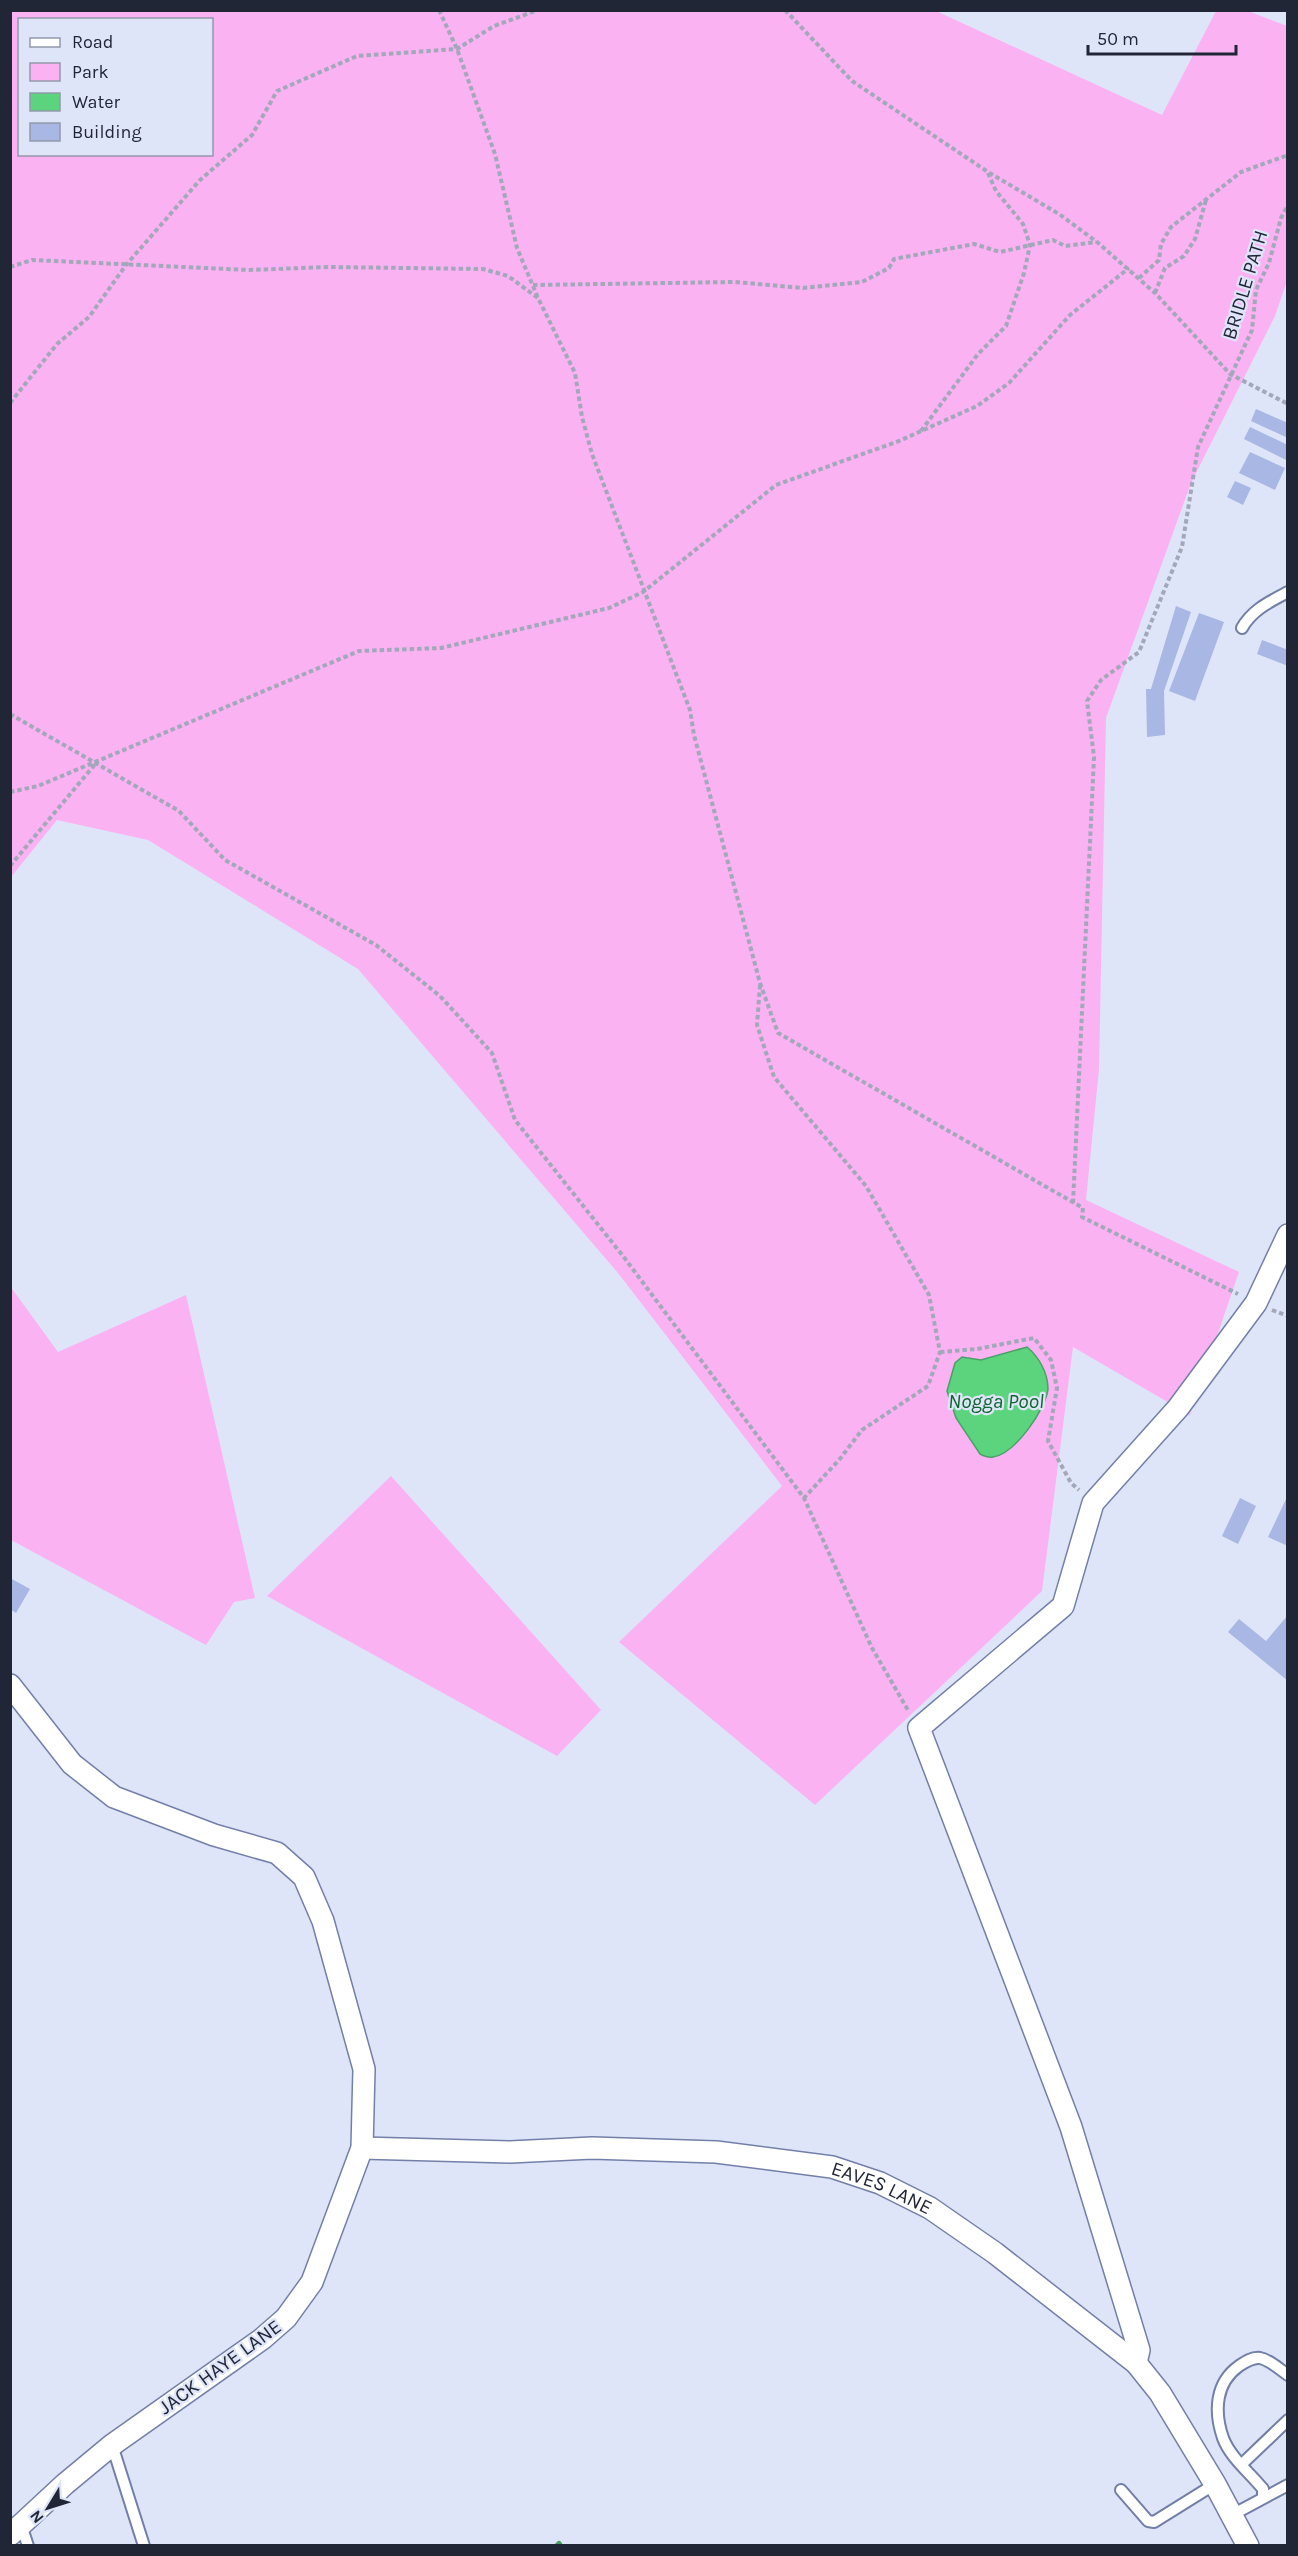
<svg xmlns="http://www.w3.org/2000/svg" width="1298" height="2556" viewBox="0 0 1298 2556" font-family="Karla,sans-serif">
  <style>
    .green { fill: #fab2f3; fill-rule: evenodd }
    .water { fill: #5cd47d; stroke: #4aa068; stroke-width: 1.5 }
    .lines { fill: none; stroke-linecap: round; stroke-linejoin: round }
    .stream { stroke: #4aa068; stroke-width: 6 }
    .building { fill: #a8b7e3 }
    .service-casing { stroke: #727fa8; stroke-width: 14 }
    .minor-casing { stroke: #727fa8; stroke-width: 24 }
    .path { stroke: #a2a8ba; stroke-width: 4; stroke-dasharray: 4.5 3; stroke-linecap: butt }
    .service { stroke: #fff; stroke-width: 10 }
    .minor { stroke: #fff; stroke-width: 21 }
    .labels { text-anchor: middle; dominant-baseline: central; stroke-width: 4.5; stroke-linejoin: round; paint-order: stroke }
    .street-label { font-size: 20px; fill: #212637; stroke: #dfe5f8 }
    .water-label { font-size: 21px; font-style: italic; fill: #0f662f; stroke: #dfe5f8 }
  </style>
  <rect width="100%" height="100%" fill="#dfe5f8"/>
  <!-- green -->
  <g class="green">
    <path d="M11,11H936L1162,115L1216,11H1248L1287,26V281L1275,316L1191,483L1106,718L1099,1069L1086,1200L1239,1272L1190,1415L1073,1347L1042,1591L815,1805L619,1642L782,1486L618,1273L358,969L148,840L57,820L11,877ZM20,20H212V154H20Z"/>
    <polygon points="10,1286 58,1352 186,1295 255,1598 234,1602 206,1645 11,1540"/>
    <polygon points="391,1476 601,1710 557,1756 267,1596"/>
  </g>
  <!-- water -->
  <path class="water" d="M1027,1347C1039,1357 1048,1373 1048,1389C1046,1409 1015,1454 993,1457C989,1458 984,1456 980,1454L956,1418L947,1391L955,1363L962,1357L981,1360Z"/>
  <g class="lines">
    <!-- stream -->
    <polyline class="stream" points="557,2546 559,2544"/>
  </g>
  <!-- building -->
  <g class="building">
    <polygon points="1256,409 1288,423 1288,438 1251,421"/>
    <polygon points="1250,427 1288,445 1288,461 1244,439"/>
    <polygon points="1250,452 1285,468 1275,490 1239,473"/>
    <polygon points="1235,481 1251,488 1243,505 1227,497"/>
    <polygon points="1176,606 1191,612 1164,691 1165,735 1147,737 1146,689 1151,689"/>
    <polygon points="1199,613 1224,622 1195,701 1169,691"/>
    <polygon points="1262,640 1288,650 1288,666 1257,654"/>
    <polygon points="1288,1495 1288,1546 1268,1537"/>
    <polygon points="1240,1498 1256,1506 1238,1544 1222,1536"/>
    <polygon points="10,1578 30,1589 16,1613 10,1609"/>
    <polygon points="1288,1615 1288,1681 1228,1632 1239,1619 1266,1641"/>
  </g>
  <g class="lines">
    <defs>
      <g id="service">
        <path d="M1242,628C1252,610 1269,602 1288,592"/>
        <polyline points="112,2445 144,2546"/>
        <polyline points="1242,2464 1288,2420"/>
        <polyline points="1121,2490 1148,2521 1154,2522 1215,2484"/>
        <path d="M1263,2497V2489C1250,2473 1230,2457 1223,2438C1214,2412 1215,2383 1239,2366C1245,2362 1252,2357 1260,2358C1270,2360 1279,2369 1288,2375"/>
        <polyline points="1232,2515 1288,2485"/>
        <polyline points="21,2525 28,2546"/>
      </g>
      <g id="minor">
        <polyline points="10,1685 72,1764 114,1797 214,1835 277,1853 304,1877 323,1921 364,2069 362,2148 312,2282 286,2318 262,2339 112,2445 65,2484 10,2535"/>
        <path id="s1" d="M362,2148L510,2152L592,2148L716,2152L832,2167L880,2183L930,2208L995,2253L1136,2363L1160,2393L1215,2484L1248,2546"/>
        <polyline points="1136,2363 1139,2350 1071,2127 919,1728 1063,1606 1093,1503 1178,1408 1256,1303 1288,1235"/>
      </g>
    </defs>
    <!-- service casing -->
    <use href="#service" class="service-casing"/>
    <!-- minor casing -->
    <use href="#minor" class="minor-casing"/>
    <!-- path -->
    <g class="path">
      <polyline points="439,10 457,49 495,154 517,248 538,298"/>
      <polyline points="785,10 852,81 988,172 1059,214 1097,242 1155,293 1230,374 1288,404"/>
      <polyline points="10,267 32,260 249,270 328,267 483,269 508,276 538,298 575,373 582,417 592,454 690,710 694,735 760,983 778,1033 1083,1208 1082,1217 1238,1294"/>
      <polyline points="1139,278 1159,260 1161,244 1171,227 1241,172 1288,155"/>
      <polyline points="533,285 735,282 803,288 862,282 889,268 894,259 974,244 1000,252 1053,240 1065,246 1096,242"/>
      <polyline points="1155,293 1165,268 1184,256 1195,239 1206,200"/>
      <polyline points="10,403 57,344 89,317 126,265 200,180 252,135 277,91 357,56 457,49 494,26 538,10"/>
      <polyline points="921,431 978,354 1006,326 1024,273 1030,245 1023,224 996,191 988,173"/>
      <polyline points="10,714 179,811 225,860 376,945 440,996 492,1053 515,1120 623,1256 804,1498 872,1648 909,1712"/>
      <polyline points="10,792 38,786 359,651 441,648 609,608 643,592 776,485 899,441 977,406 1009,383 1070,315 1129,268"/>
      <polyline points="10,866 96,763"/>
      <polyline points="760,985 757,1025 774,1077 866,1186 929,1295 940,1352 928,1386 862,1430 839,1460 804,1498"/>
      <polyline points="1073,1203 1094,757 1087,701 1101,680 1139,652 1182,547 1198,447 1252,330 1256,290 1269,263 1281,218 1288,205"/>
      <polyline points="1272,1310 1288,1316"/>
      <polyline points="940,1352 977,1349 1034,1338 1051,1360 1057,1388 1048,1441 1071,1483 1079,1490"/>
    </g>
    <!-- service -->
    <use href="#service" class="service"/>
    <!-- minor -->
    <use href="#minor" class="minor"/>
  </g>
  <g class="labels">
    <!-- street labels -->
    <g class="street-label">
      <text transform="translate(1245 285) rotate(-73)">BRIDLE PATH</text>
      <text stroke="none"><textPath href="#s1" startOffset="525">EAVES LANE</textPath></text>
      <text transform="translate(220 2367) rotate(-36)">JACK HAYE LANE</text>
    </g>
    <!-- water labels -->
    <g class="water-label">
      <text x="996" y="1401">Nogga Pool</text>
    </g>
  </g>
  <!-- border -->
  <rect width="1298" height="2556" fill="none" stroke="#212637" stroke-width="24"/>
  <!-- legend -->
  <rect x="18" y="18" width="195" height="138" fill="#dfe5f8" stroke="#9399ab" stroke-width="1.5"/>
  <rect x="30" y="38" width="30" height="9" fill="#ffffff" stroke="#9399ab" stroke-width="1.5"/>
  <text x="72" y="48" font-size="18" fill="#212637">Road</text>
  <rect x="30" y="63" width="30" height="18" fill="#fab2f3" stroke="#9399ab" stroke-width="1.5"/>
  <text x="72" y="78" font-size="18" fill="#212637">Park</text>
  <rect x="30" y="93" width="30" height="18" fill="#5cd47d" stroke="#9399ab" stroke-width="1.5"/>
  <text x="72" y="108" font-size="18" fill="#212637">Water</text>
  <rect x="30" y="123" width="30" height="18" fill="#a8b7e3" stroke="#9399ab" stroke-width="1.5"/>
  <text x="72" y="138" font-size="18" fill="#212637">Building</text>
  <!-- north arrow -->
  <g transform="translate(48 2508) rotate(232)" stroke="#dfe5f8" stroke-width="4.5" paint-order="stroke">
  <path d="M0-4.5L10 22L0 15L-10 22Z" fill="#212637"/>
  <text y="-9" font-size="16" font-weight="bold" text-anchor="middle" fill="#212637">N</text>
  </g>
  <!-- scale -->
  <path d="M1088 45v9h148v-9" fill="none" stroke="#212637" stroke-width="3"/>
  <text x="1097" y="45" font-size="18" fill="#212637" stroke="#dfe5f8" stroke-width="4.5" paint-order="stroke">50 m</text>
</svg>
